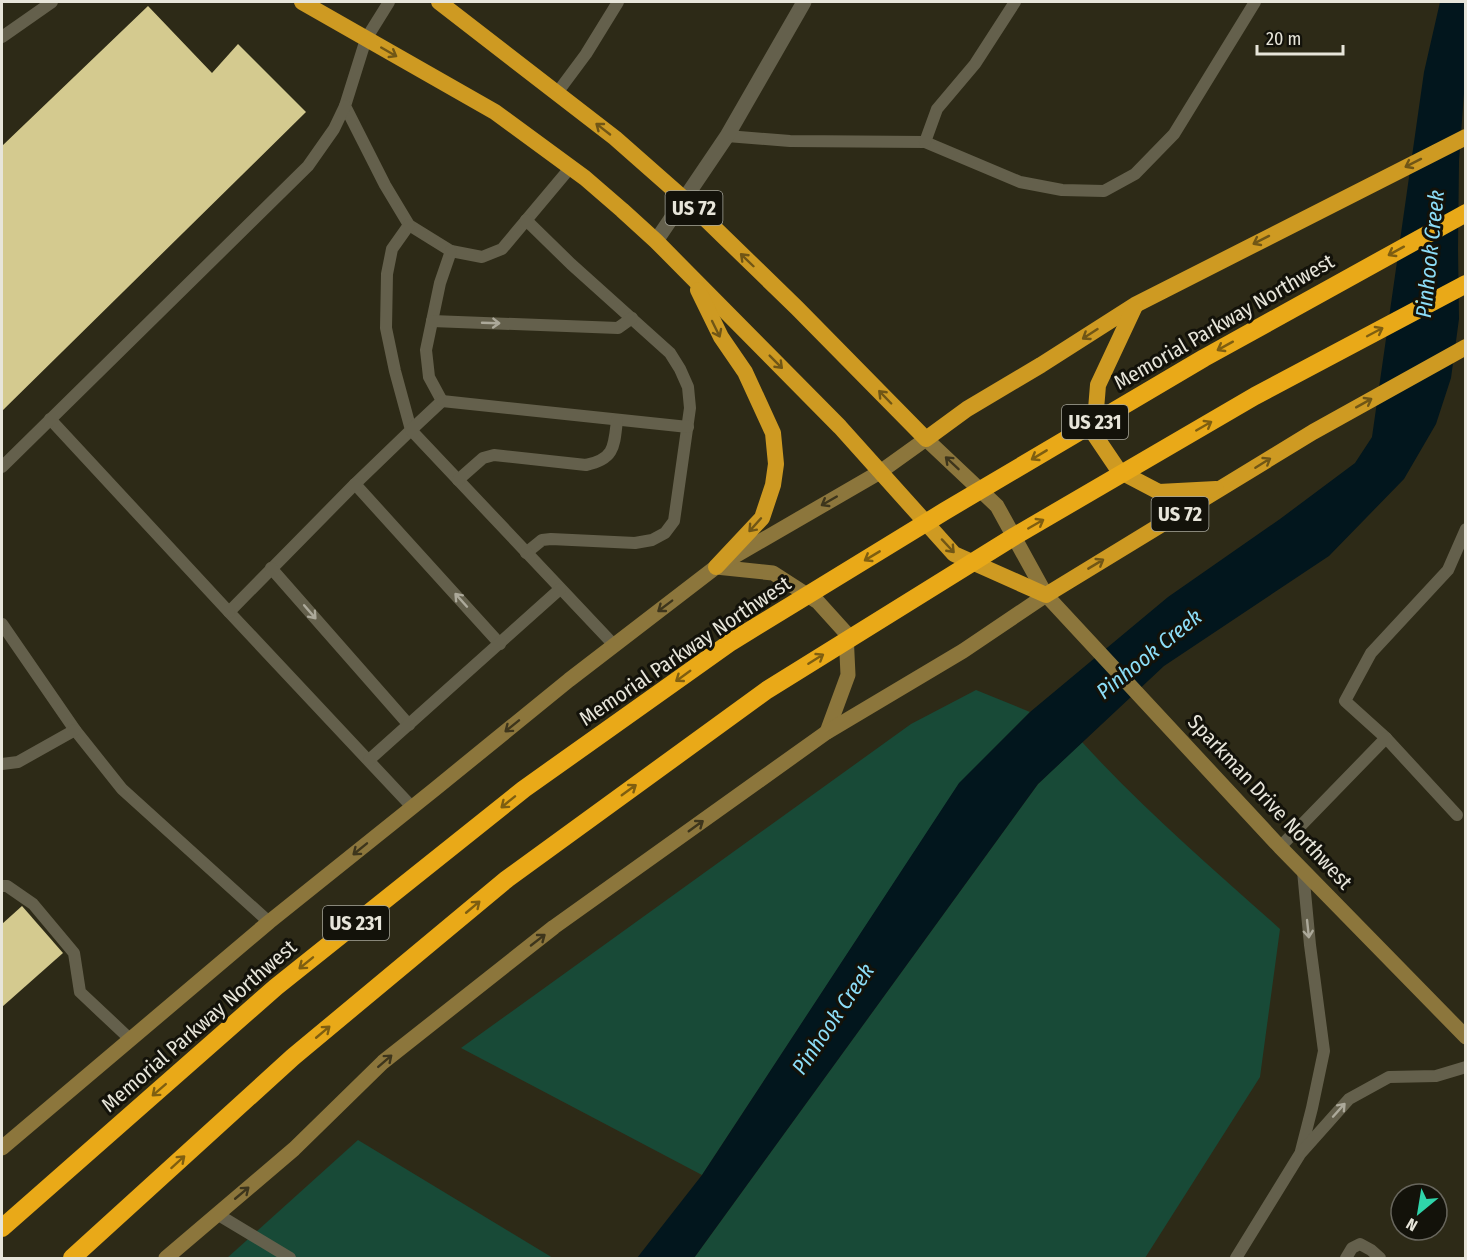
<svg xmlns="http://www.w3.org/2000/svg" width="1467" height="1260" viewBox="0 0 1467 1260" font-family="'Fira Sans Condensed',sans-serif">
  <style>
    .green { fill: #184a37 }
    .water { fill: #02161d }
    .building { fill: #d4ca8f }
    .lines { fill: none; stroke-linecap: round; stroke-linejoin: round }
    .service { stroke: #64604c; stroke-width: 12 }
    .minor { stroke: #64604c; stroke-width: 15 }
    .secondary { stroke: #8c763c; stroke-width: 15 }
    .trunk { stroke: #ce9a22; stroke-width: 16 }
    .motorway { stroke: #e9a918; stroke-width: 18 }
    .oneway { stroke: #705616 }
    .oneway2 { stroke: #7e5e11 }
    .oneway3 { stroke: #aca99a }
    .oneway4 { stroke: #3d351c }
    .labels { text-anchor: middle; dominant-baseline: central; stroke-width: 6; stroke-linejoin: round; paint-order: stroke }
    .shield { fill: #13120a; stroke: #a7a69c; stroke-width: 1.5 }
    .shield-label { font-size: 20px; font-weight: bold; fill: #e7e5da }
    .street-label { font-size: 21px; fill: #e7e5da; stroke: #13120a }
    .water-label { font-size: 22px; font-style: italic; fill: #8cddf7; stroke: #13120a }
  </style>
  <rect width="100%" height="100%" fill="#2d2a17"/>
  <!-- green -->
  <g class="green">
    <polygon points="976,690 1030,712 959,784 702,1175 461,1048 911,724"/>
    <path d="M1082,742C1143,809 1213,869 1280,929L1260,1077L1145,1258H694L1038,784Z"/>
    <polygon points="358,1140 553,1258 227,1258"/>
  </g>
  <!-- water -->
  <polygon class="water" points="1440,2 1465,2 1466,66 1459,161 1458,248 1459,319 1451,378 1436,424 1404,479 1329,556 1164,666 1038,784 694,1258 637,1258 702,1175 959,783 1030,712 1168,597 1280,519 1355,463 1372,437 1424,72"/>
  <!-- building -->
  <g class="building">
    <polygon points="148,6 212,73 238,44 306,112 2,411 2,146"/>
    <polygon points="22,906 63,953 2,1007 2,924"/>
  </g>
  <g class="lines">
    <!-- service -->
    <g class="service">
      <polyline points="389,2 366,39 345,106 385,185 409,225 451,251 482,257 502,249 570,168"/>
      <polyline points="2,37 52,2"/>
      <polyline points="557,93 586,54 618,2"/>
      <polyline points="727,136 790,141 925,142 1020,182 1062,190 1104,191 1135,174 1174,134 1255,2"/>
      <polyline points="925,142 937,109 975,64 1015,2"/>
      <polyline points="526,220 571,264 670,353 680,369 688,387 690,408 674,521 665,533 652,540 635,543 551,539 542,540 526,553"/>
      <polyline points="409,225 392,249 387,274 386,328 395,371 411,430 355,484 229,612 412,807"/>
      <polyline points="451,251 440,283 426,350 429,377 442,401 411,430 614,645"/>
      <polyline points="432,321 618,328 632,318"/>
      <polyline points="442,401 688,427"/>
      <polyline points="50,419 229,612"/>
      <polyline points="2,467 308,166 334,129 345,106"/>
      <path d="M458,480L483,458L494,455L586,465C615,459 614,446 617,420"/>
      <polyline points="355,484 500,644"/>
      <polyline points="271,568 409,725"/>
      <polyline points="2,624 75,730 122,789 269,922"/>
      <polyline points="1386,738 1345,701 1371,653 1448,570 1466,529"/>
      <polyline points="369,760 560,589"/>
      <polyline points="2,764 18,762 75,730"/>
      <polyline points="1280,847 1386,738 1457,815"/>
      <polyline points="2,886 7,886 33,904 74,953 80,992 131,1040"/>
      <polyline points="1301,1151 1312,1108 1324,1051 1310,945 1303,871"/>
      <polyline points="217,1214 290,1258"/>
      <polyline points="1236,1258 1300,1154 1349,1099 1389,1077 1436,1076 1466,1067"/>
      <polyline points="1346,1258 1352,1248 1360,1244 1371,1250 1380,1258"/>
    </g>
    <!-- minor -->
    <polyline class="minor" points="656,241 727,136 804,2"/>
    <!-- secondary -->
    <g class="secondary">
      <polyline points="716,567 773,573 818,602 846,633 848,675 827,732"/>
      <polyline points="2,1148 269,922 435,789 569,680 716,567 880,472 926,439 997,506 1046,595 1280,847 1466,1037"/>
      <polyline points="166,1258 294,1149 383,1062 554,927 827,732 963,651 1046,595"/>
    </g>
    <!-- trunk -->
    <g class="trunk">
      <polyline points="302,2 495,112 585,178 622,210 656,241 840,427 954,554 1046,595 1313,432 1466,347"/>
      <polyline points="439,2 615,138 691,205 797,308 926,439 967,409 1041,365 1135,305 1466,137"/>
      <polyline points="698,290 721,337 745,372 773,433 776,464 773,485 762,518 716,567"/>
      <polyline points="1135,306 1098,385 1094,434 1119,471 1159,492 1216,489"/>
    </g>
    <!-- motorway -->
    <g class="motorway">
      <polyline points="2,1228 276,987 524,789 731,642 945,511 1204,358 1466,213"/>
      <polyline points="72,1258 293,1057 507,879 767,690 1015,536 1255,396 1466,284"/>
    </g>
  </g>
  <!-- one-way arrows -->
  <defs><path id="oneway-shaft" d="M-6 0H5M1.5-3L5.5 0L1.5 3" fill="none" stroke-width="1.6" stroke-linecap="round" stroke-linejoin="round" transform="scale(1.5)"/></defs>
  <g class="oneway">
    <use href="#oneway-shaft" transform="translate(389 52) rotate(30)"/>
    <use href="#oneway-shaft" transform="translate(603 129) rotate(-142)"/>
    <use href="#oneway-shaft" transform="translate(1413 163) rotate(153)"/>
    <use href="#oneway-shaft" transform="translate(1261 240) rotate(153)"/>
    <use href="#oneway-shaft" transform="translate(747 260) rotate(-136)"/>
    <use href="#oneway-shaft" transform="translate(716 329) rotate(64)"/>
    <use href="#oneway-shaft" transform="translate(1090 334) rotate(147)"/>
    <use href="#oneway-shaft" transform="translate(776 362) rotate(45)"/>
    <use href="#oneway-shaft" transform="translate(885 397) rotate(-134)"/>
    <use href="#oneway-shaft" transform="translate(1364 403) rotate(-29)"/>
    <use href="#oneway-shaft" transform="translate(1263 463) rotate(-32)"/>
    <use href="#oneway-shaft" transform="translate(755 525) rotate(132)"/>
    <use href="#oneway-shaft" transform="translate(948 546) rotate(47)"/>
    <use href="#oneway-shaft" transform="translate(1096 564) rotate(-31)"/>
  </g>
  <g class="oneway2">
    <use href="#oneway-shaft" transform="translate(1396 251) rotate(151)"/>
    <use href="#oneway-shaft" transform="translate(1375 332) rotate(-28)"/>
    <use href="#oneway-shaft" transform="translate(1225 346) rotate(151)"/>
    <use href="#oneway-shaft" transform="translate(1204 426) rotate(-30)"/>
    <use href="#oneway-shaft" transform="translate(1039 455) rotate(149)"/>
    <use href="#oneway-shaft" transform="translate(1036 524) rotate(-30)"/>
    <use href="#oneway-shaft" transform="translate(872 556) rotate(149)"/>
    <use href="#oneway-shaft" transform="translate(816 659) rotate(-32)"/>
    <use href="#oneway-shaft" transform="translate(683 676) rotate(144)"/>
    <use href="#oneway-shaft" transform="translate(629 790) rotate(-36)"/>
    <use href="#oneway-shaft" transform="translate(508 802) rotate(141)"/>
    <use href="#oneway-shaft" transform="translate(473 907) rotate(-40)"/>
    <use href="#oneway-shaft" transform="translate(306 963) rotate(141)"/>
    <use href="#oneway-shaft" transform="translate(323 1032) rotate(-40)"/>
    <use href="#oneway-shaft" transform="translate(159 1090) rotate(139)"/>
    <use href="#oneway-shaft" transform="translate(178 1162) rotate(-42)"/>
  </g>
  <g class="oneway3">
    <use href="#oneway-shaft" transform="translate(491 323) rotate(2)"/>
    <use href="#oneway-shaft" transform="translate(461 600) rotate(-132)"/>
    <use href="#oneway-shaft" transform="translate(310 612) rotate(49)"/>
    <use href="#oneway-shaft" transform="translate(1308 929) rotate(84)"/>
    <use href="#oneway-shaft" transform="translate(1339 1110) rotate(-48)"/>
  </g>
  <g class="oneway4">
    <use href="#oneway-shaft" transform="translate(952 463) rotate(-137)"/>
    <use href="#oneway-shaft" transform="translate(829 501) rotate(150)"/>
    <use href="#oneway-shaft" transform="translate(665 606) rotate(143)"/>
    <use href="#oneway-shaft" transform="translate(512 726) rotate(141)"/>
    <use href="#oneway-shaft" transform="translate(696 826) rotate(-36)"/>
    <use href="#oneway-shaft" transform="translate(360 849) rotate(141)"/>
    <use href="#oneway-shaft" transform="translate(538 940) rotate(-38)"/>
    <use href="#oneway-shaft" transform="translate(385 1061) rotate(-41)"/>
    <use href="#oneway-shaft" transform="translate(242 1193) rotate(-40)"/>
  </g>
  <g class="labels">
    <!-- shield labels -->
    <g class="shield">
      <rect x="665.5" y="191" width="57" height="34" rx="4.5"/>
      <rect x="1062" y="405" width="66" height="34" rx="4.5"/>
      <rect x="1151.5" y="497" width="57" height="34" rx="4.5"/>
      <rect x="323" y="906" width="66" height="34" rx="4.5"/>
    </g>
    <g class="shield-label">
      <text x="694" y="208">US 72</text>
      <text x="1095" y="422">US 231</text>
      <text x="1180" y="514">US 72</text>
      <text x="356" y="923">US 231</text>
    </g>
    <!-- street labels -->
    <g class="street-label">
      <text transform="translate(1224 322) rotate(-30)">Memorial Parkway Northwest</text>
      <text transform="translate(685 651) rotate(-34)">Memorial Parkway Northwest</text>
      <text transform="translate(1270 802) rotate(47)">Sparkman Drive Northwest</text>
      <text transform="translate(199 1026) rotate(-41)">Memorial Parkway Northwest</text>
    </g>
    <!-- water labels -->
    <g class="water-label">
      <text transform="translate(1430 254) rotate(-84)">Pinhook Creek</text>
      <text transform="translate(1149 654) rotate(-39)">Pinhook Creek</text>
      <text transform="translate(833 1019) rotate(-56)">Pinhook Creek</text>
    </g>
  </g>
  <!-- border -->
  <rect width="1467" height="1260" fill="none" stroke="#e7e5da" stroke-width="6"/>
  <!-- north arrow -->
  <g transform="translate(1419 1212) rotate(210)"><circle r="28" fill="#13120a" stroke="#68665d" stroke-width="1.5"/>
  <path d="M0-4.5L10 22L0 15L-10 22Z" fill="#2fd4aa"/>
  <text y="-9" font-size="16" font-weight="bold" text-anchor="middle" fill="#e7e5da">N</text>
  </g>
  <!-- scale -->
  <path d="M1257 45v9h86v-9" fill="none" stroke="#e7e5da" stroke-width="3"/>
  <text x="1266" y="45" font-size="18" fill="#e7e5da" stroke="#13120a" stroke-width="4.5" paint-order="stroke">20 m</text>
</svg>
